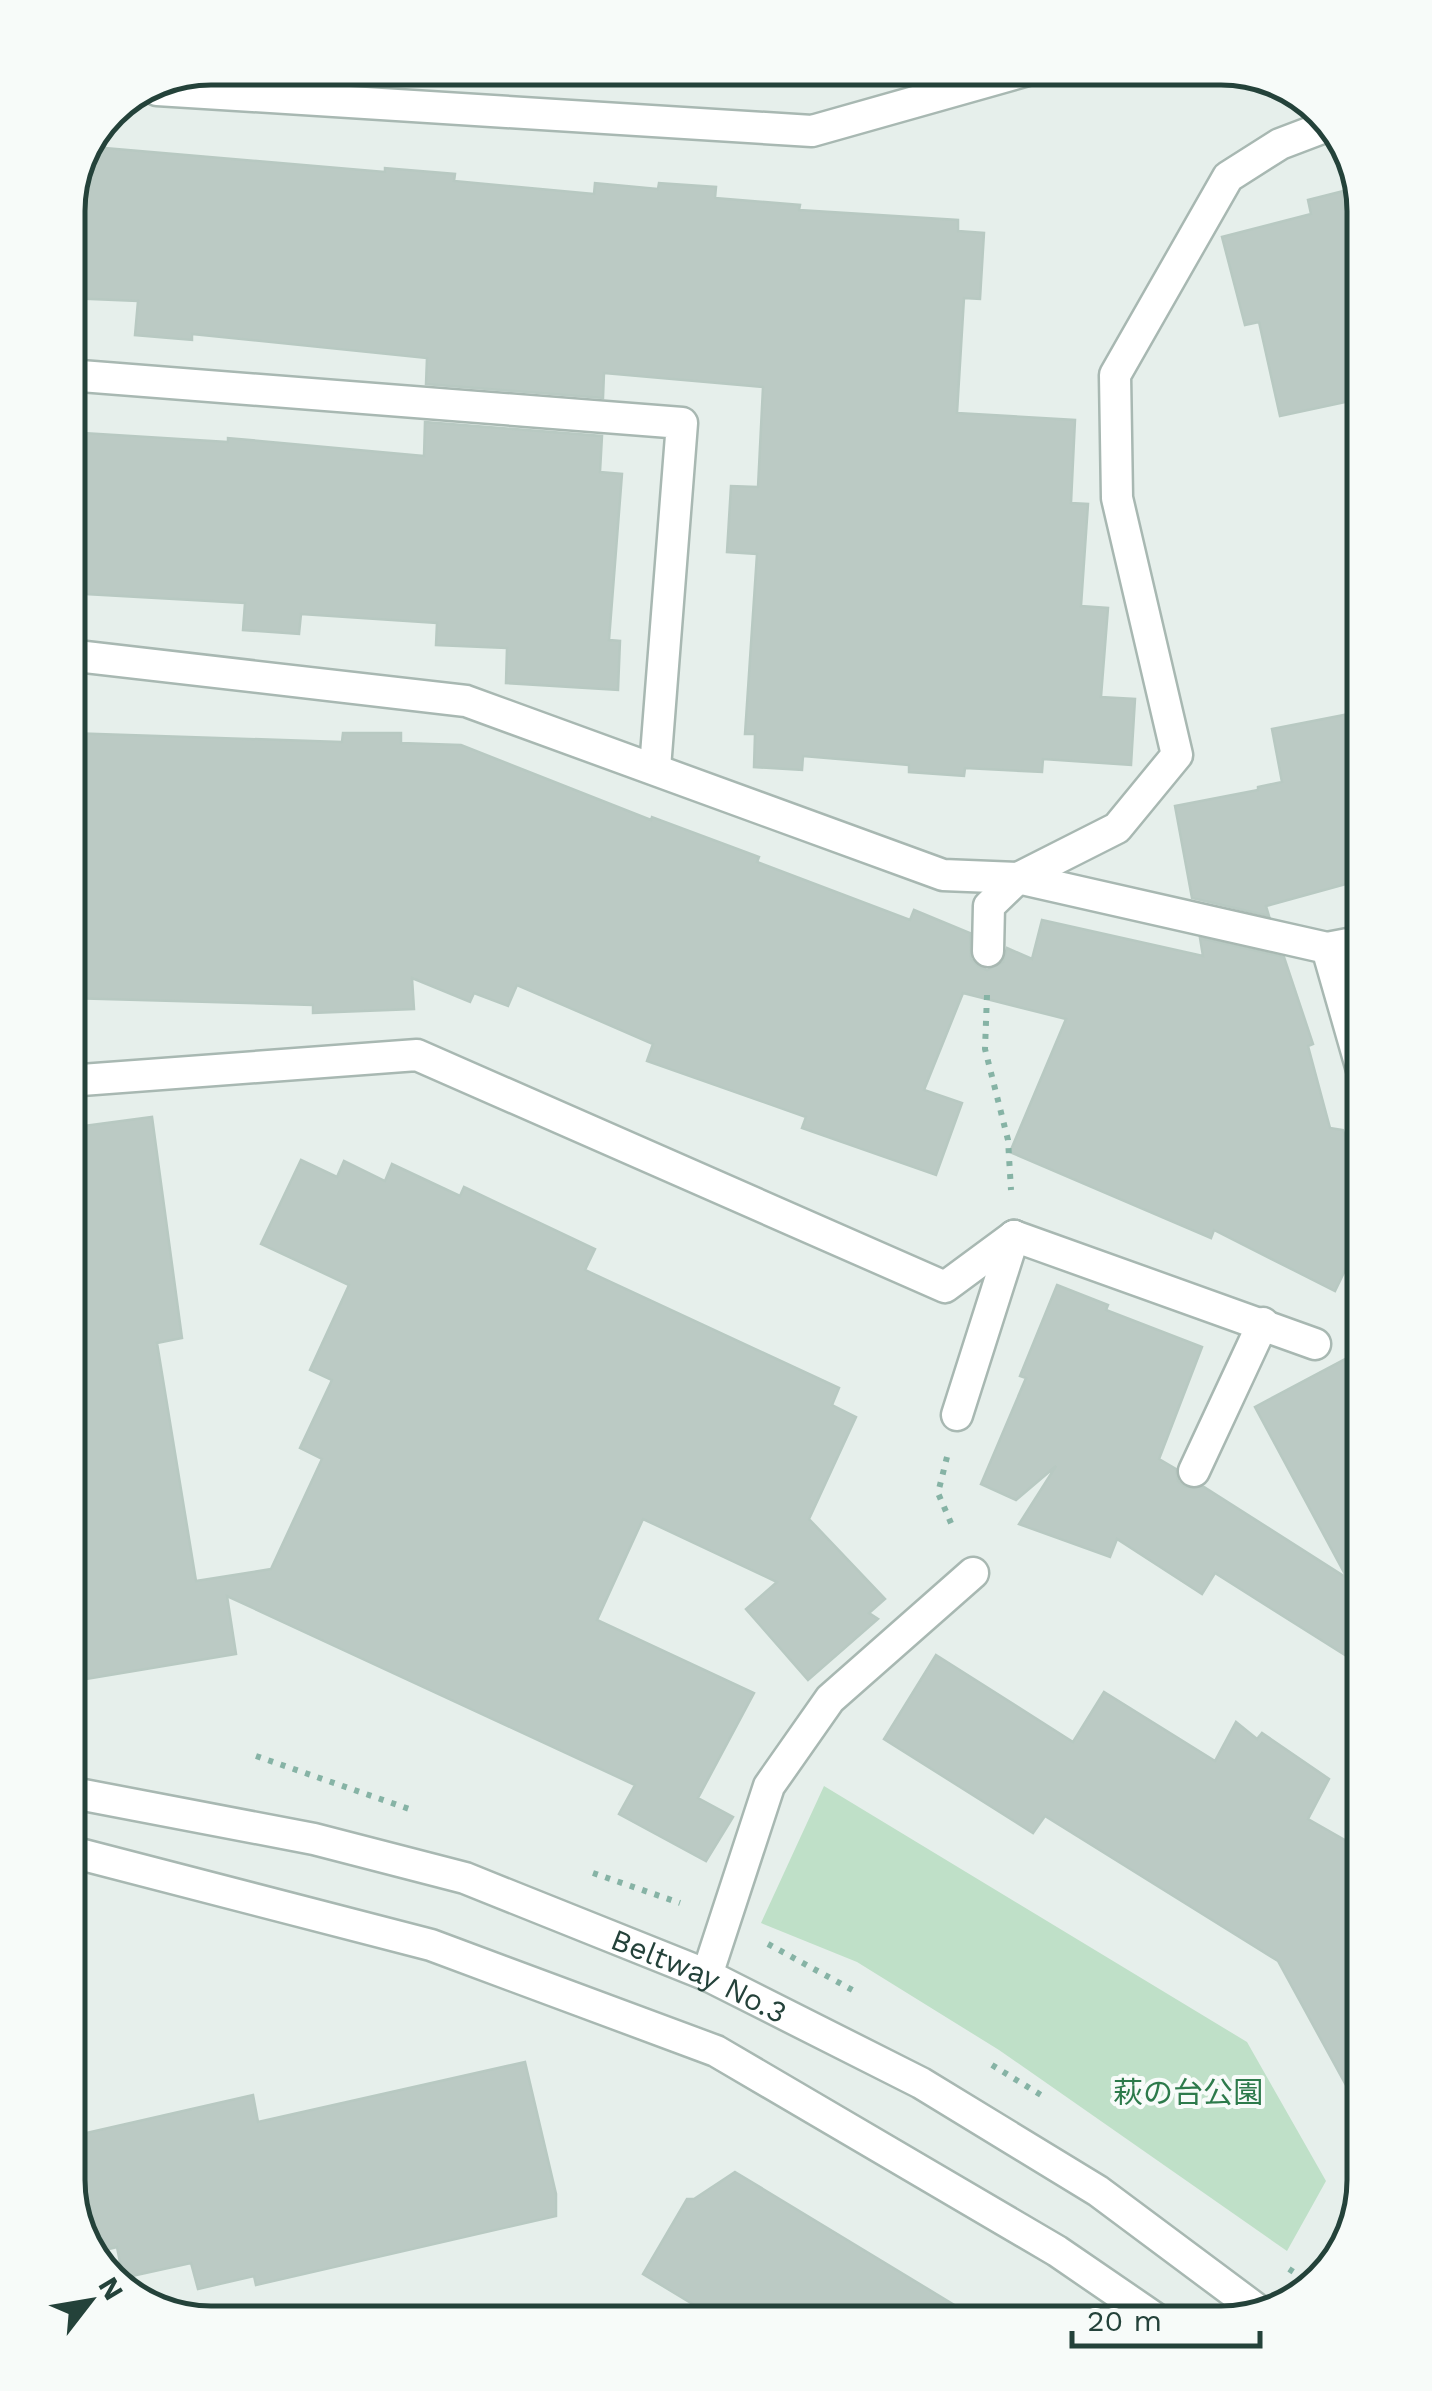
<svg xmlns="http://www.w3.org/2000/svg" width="1432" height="2391" viewBox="0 0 1432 2391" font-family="'Work Sans','Noto Sans JP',sans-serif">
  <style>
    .green { fill: #bfe0c8 }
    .building { fill: #bbcac4; stroke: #b8c9c2; stroke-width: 2.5 }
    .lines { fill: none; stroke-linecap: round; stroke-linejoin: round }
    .minor-casing { stroke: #a8b8b2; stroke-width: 35 }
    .tertiary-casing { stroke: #a8b8b2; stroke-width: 35 }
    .path { stroke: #86b3a5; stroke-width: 6; stroke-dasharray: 5 8; stroke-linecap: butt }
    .minor { stroke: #fff; stroke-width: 30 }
    .tertiary { stroke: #fff; stroke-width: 30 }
    .labels { text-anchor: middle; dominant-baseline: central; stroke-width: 8; stroke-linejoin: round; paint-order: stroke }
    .street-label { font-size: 30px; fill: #24423a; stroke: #f7fbf9 }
    .park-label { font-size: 30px; fill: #2d7a4b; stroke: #f7fbf9 }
    .rim { fill: none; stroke: #24423a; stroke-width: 5 }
  </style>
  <rect width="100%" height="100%" fill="#e6efeb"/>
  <!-- green -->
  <polygon class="green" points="824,1786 1247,2042 1326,2181 1287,2251 999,2050 857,1962 761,1923"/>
  <!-- building -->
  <g class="building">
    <polygon points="93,147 385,172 385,168 455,174 454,181 594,194 595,183 658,189 659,183 716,187 715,198 800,205 799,210 958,220 958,231 984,233 980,299 964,298 957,413 1075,420 1071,503 1088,504 1081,606 1108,608 1101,697 1135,699 1131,765 1043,759 1042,772 965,768 964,776 909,772 909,765 803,756 802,770 754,767 755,734 745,734 757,554 727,552 731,486 758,487 763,387 604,373 603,398 426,384 427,358 192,334 192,340 135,335 138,301 68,298 68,202"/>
    <polygon points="1359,187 1364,211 1364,398 1280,416 1259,322 1245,325 1222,237 1311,214 1308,200"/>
    <polygon points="425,422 602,436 600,472 622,474 609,640 620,641 618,690 506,683 507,648 436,645 437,623 301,614 299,634 243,630 245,603 68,593 68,432 228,442 228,438 424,456"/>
    <polygon points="1354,713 1364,760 1364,879 1266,906 1269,916 1192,898 1175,806 1258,790 1258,787 1282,782 1272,729"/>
    <polygon points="68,733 342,742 343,733 401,733 401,743 461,745 651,820 652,817 759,857 757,862 910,920 914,910 970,933 971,959 978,966 987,970 1003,962 1007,948 1032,959 1042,920 1203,956 1200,938 1284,957 1313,1044 1308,1046 1330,1128 1343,1130 1364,1201 1364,1231 1335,1291 1214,1230 1211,1238 1010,1152 1066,1019 963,993 924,1090 962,1103 936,1175 802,1128 806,1117 647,1061 653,1044 517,985 508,1006 474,993 470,1002 412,978 414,1009 313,1013 313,1005 68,998"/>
    <polygon points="152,1117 182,1338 157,1343 196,1581 271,1569 322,1459 300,1448 332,1380 310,1370 349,1285 261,1244 301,1160 337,1177 344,1161 385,1181 392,1164 460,1196 464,1187 595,1249 585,1270 839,1388 832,1405 856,1417 809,1519 885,1599 869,1613 878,1619 808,1680 746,1609 777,1582 643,1519 597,1620 754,1693 698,1798 733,1817 706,1861 619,1814 635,1785 227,1596 236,1654 68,1682 68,1585 80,1583 68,1508 68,1128"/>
    <polygon points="1057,1285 1108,1305 1106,1310 1202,1347 1159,1459 1176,1469 1178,1481 1185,1487 1204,1487 1347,1578 1255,1407 1364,1349 1364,1667 1215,1573 1202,1594 1117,1539 1110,1557 1019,1524 1056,1466 1016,1500 981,1484 1026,1378 1020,1376"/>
    <polygon points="936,1655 1073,1742 1104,1692 1215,1761 1236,1722 1257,1739 1262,1733 1329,1779 1308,1819 1364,1851 1364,2118 1278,1961 1045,1816 1033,1833 884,1739"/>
    <polygon points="525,2062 556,2194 556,2216 256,2285 254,2276 198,2289 191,2263 123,2278 117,2247 97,2252 69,2137 253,2095 258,2122"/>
    <polygon points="735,2172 984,2323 724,2323 643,2274 687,2199 694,2199"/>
  </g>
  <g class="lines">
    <defs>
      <g id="minor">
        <polyline points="157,90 812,131 1035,68"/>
        <polyline points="68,375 682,423 655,768"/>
        <polyline points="68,655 466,701 943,875 1018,878 1327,948 1364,941"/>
        <polyline points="1327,948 1364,1077"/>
        <polyline points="988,951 989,906 1018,878 1117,828 1177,755 1117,498 1115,375 1228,177 1280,144 1330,125"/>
        <polyline points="68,1081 417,1055 945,1287 1014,1236"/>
        <polyline points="1014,1236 1315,1344"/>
        <polyline points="957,1415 1014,1236"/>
        <polyline points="1194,1471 1263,1323"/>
        <polyline points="707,1975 769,1786 830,1699 973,1573"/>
      </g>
      <g id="tertiary">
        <path id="s1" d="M68,1792L314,1839L465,1878L707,1975L921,2083L1098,2191L1263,2314"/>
        <polyline points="68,1851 431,1945 716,2051 1057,2251 1162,2323"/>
      </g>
    </defs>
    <!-- minor casing -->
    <use href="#minor" class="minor-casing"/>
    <!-- tertiary casing -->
    <use href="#tertiary" class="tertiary-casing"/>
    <!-- path -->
    <g class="path">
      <polyline points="987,995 985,1049 1008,1140 1011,1190"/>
      <polyline points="947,1457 938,1493 954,1530"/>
      <polyline points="256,1756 415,1811"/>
      <polyline points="593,1873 680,1903"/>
      <polyline points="768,1944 858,1993"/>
      <polyline points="992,2065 1041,2095"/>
      <polyline points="1289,2269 1312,2284"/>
    </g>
    <!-- minor -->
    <use href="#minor" class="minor"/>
    <!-- tertiary -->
    <use href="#tertiary" class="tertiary"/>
  </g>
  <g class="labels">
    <!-- street labels -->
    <g class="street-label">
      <text stroke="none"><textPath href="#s1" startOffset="660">Beltway No.3</textPath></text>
    </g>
    <!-- park labels -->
    <g class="park-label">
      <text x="1188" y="2092">萩の台公園</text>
    </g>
  </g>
  <!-- crop -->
  <path d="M0 0H1432V2391H0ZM211 85H1221A126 126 0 0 1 1347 211V2180A126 126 0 0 1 1221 2306H211A126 126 0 0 1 85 2180V211A126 126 0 0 1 211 85Z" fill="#f7fbf9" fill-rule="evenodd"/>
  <path class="rim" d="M211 85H1221A126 126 0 0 1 1347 211V2180A126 126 0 0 1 1221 2306H211A126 126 0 0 1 85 2180V211A126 126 0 0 1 211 85Z"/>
  <!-- north arrow -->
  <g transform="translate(90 2301) rotate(59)" stroke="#f7fbf9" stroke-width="8" paint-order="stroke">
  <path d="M0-8L18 38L0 25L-18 38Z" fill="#24423a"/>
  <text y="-15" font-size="28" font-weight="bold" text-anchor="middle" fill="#24423a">N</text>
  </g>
  <!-- scale -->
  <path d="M1072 2331v15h188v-15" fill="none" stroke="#24423a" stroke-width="5"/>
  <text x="1087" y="2331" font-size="30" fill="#24423a" stroke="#f7fbf9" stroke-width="8" paint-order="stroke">20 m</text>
</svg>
